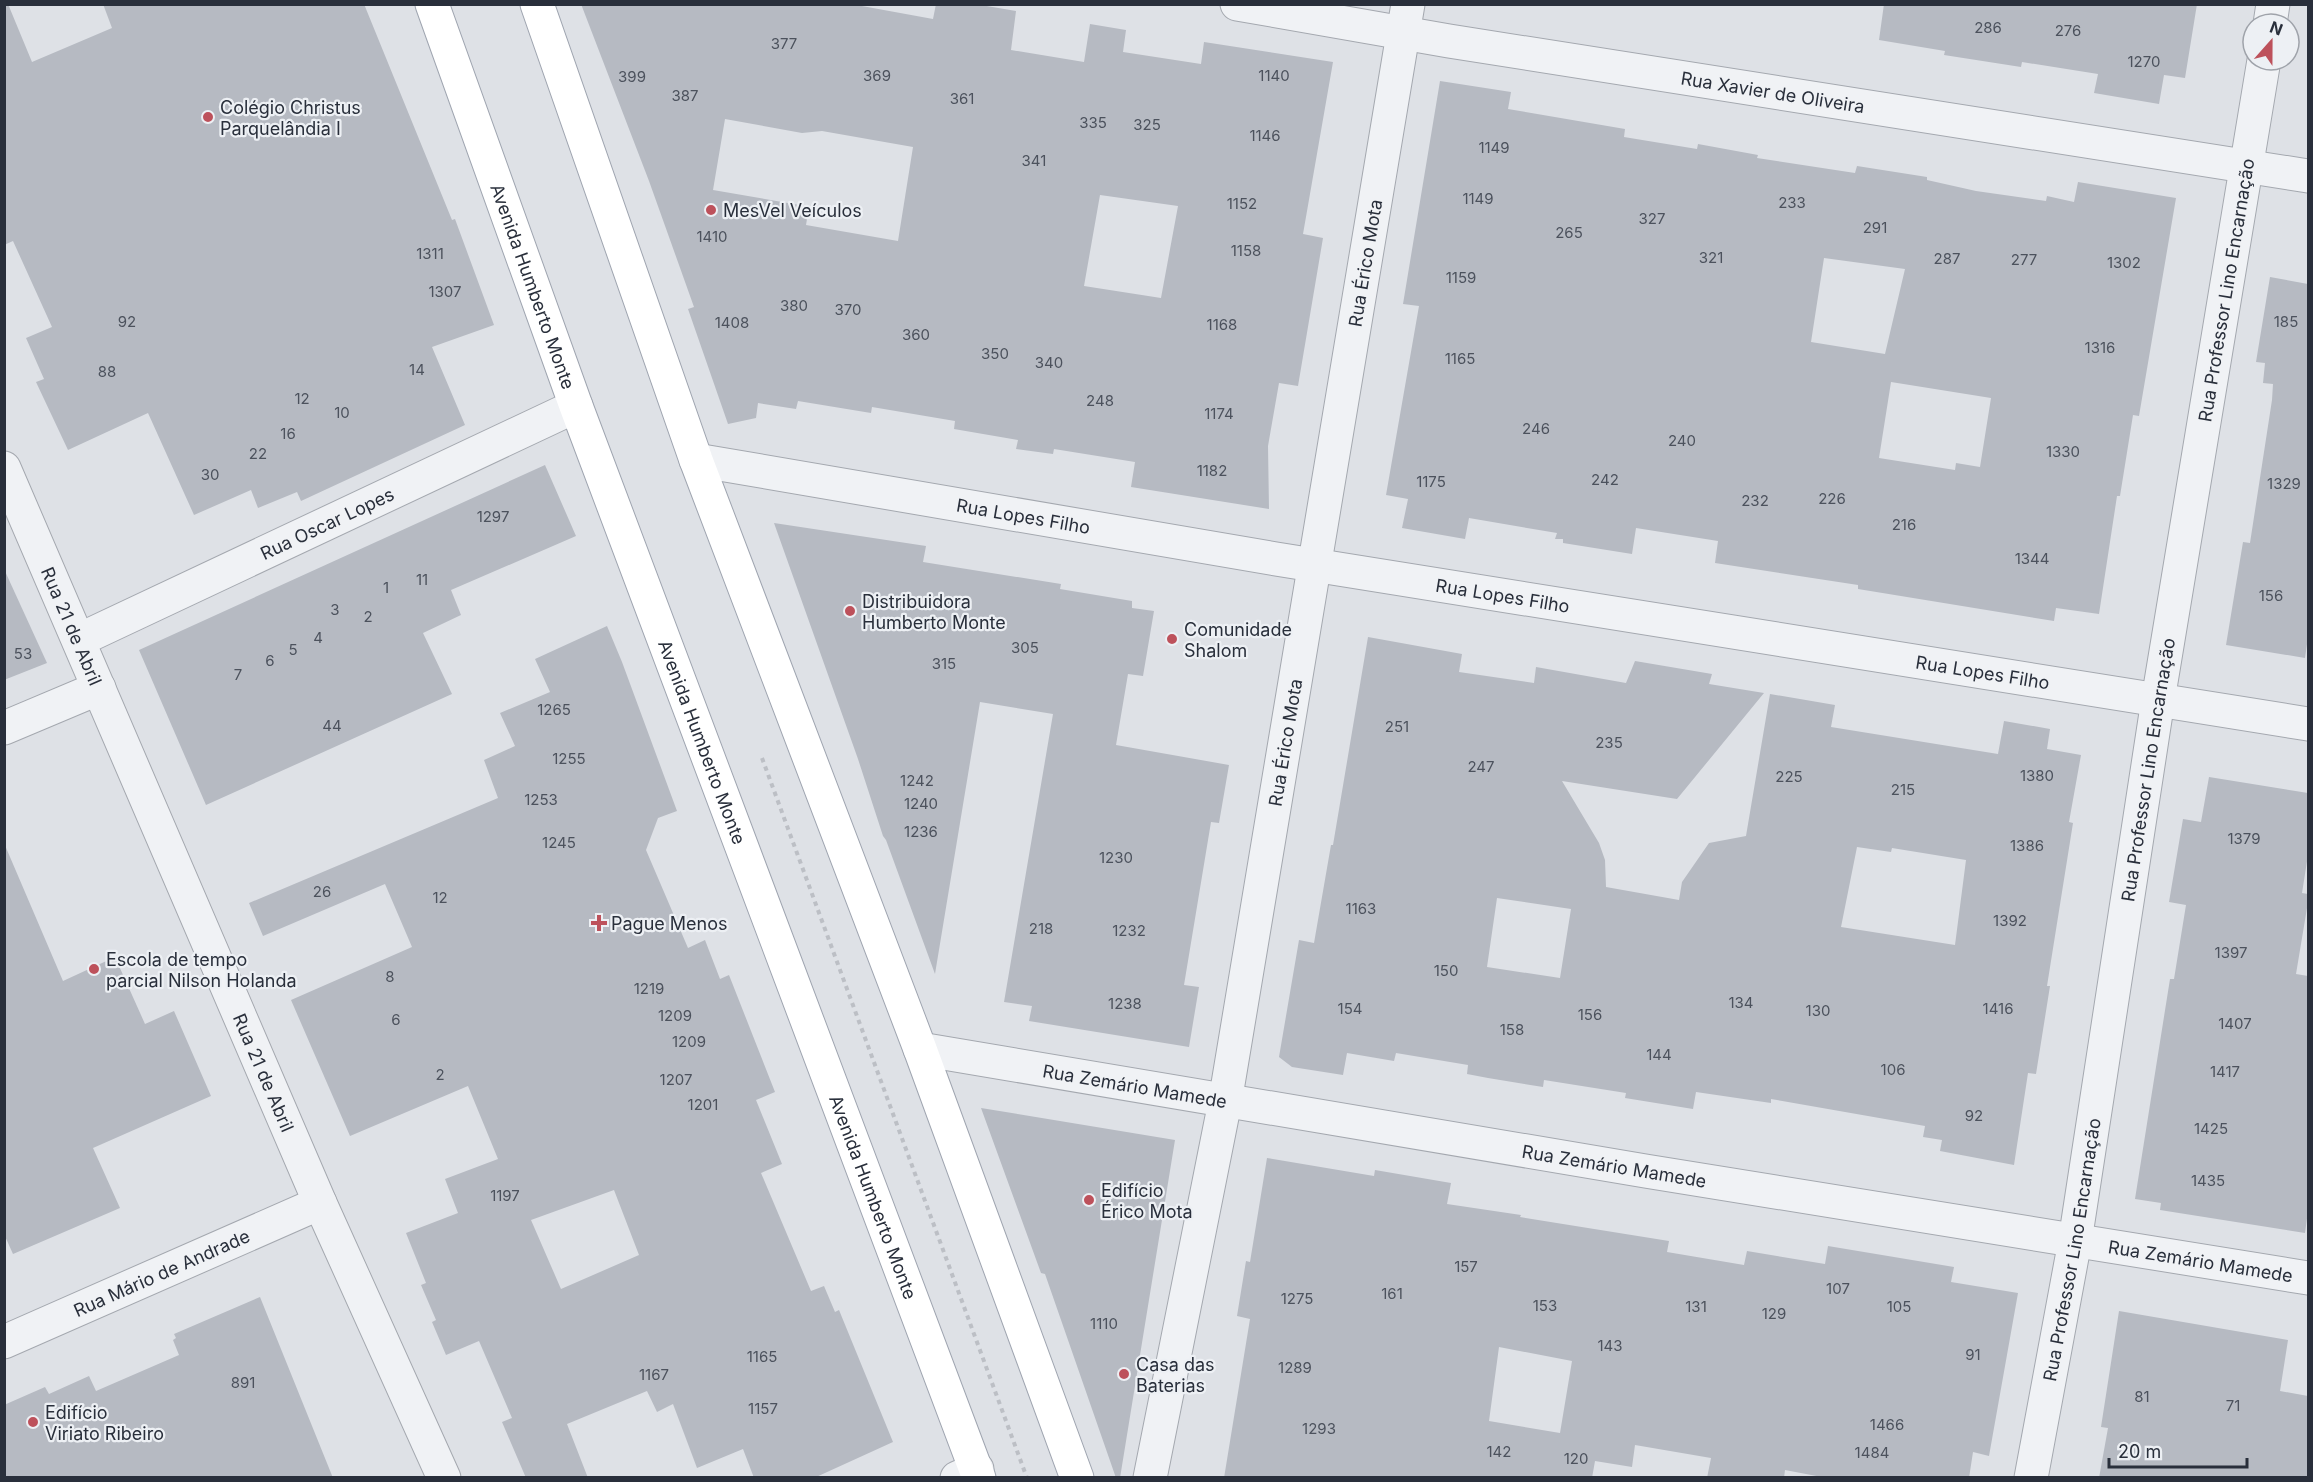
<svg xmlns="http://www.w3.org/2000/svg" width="2313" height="1482" viewBox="0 0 2313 1482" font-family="Inter,sans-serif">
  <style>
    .building { fill: #b6bac2; fill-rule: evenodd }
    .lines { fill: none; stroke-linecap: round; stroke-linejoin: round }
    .minor-casing { stroke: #a4a8af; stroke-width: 35 }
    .tertiary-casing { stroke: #a4a8af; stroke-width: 35 }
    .primary-casing { stroke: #9fa5b0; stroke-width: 35 }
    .path { stroke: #bcbfc5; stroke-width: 4; stroke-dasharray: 4.5 4.5; stroke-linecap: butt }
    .minor { stroke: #f0f2f5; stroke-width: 33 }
    .tertiary { stroke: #f0f2f5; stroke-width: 33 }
    .primary { stroke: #fff; stroke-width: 33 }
    .poi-dot { fill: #bd515b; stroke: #edf0f4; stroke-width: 2 }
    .labels { text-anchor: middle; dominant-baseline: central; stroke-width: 4.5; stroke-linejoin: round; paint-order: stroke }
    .number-label { font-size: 15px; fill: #4c525d }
    .street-label { font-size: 18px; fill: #292f3b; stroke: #edf0f4 }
    .poi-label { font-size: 18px; fill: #292f3b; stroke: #edf0f4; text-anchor: start }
  </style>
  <rect width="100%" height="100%" fill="#dee1e6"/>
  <!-- building -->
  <g class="building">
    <polygon points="4,4 8,4 32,62 112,28 103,4 364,4 452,220 455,219 494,325 432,347 465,425 301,501 297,492 258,508 251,490 194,515 148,413 68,450 36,382 44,379 26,338 52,327 13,241 4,245"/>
    <path d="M581,4H851L933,19L936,4H975L1016,11L1011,50L1084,62L1090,24L1126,30L1123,52L1201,64L1204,42L1333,62L1303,234L1323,238L1298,386L1279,383L1268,446L1269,509L1131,487L1135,462L1054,449L1053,454L1016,449L1018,440L954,429L955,421L872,407L871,413L798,401L796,409L758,403L756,418L728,424L688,309L694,307L649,181ZM725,119L802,133L822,131L913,147L898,241L806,225L808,213L804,212L805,206L713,190ZM1100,195L1178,206L1161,298L1084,286Z"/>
    <polygon points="1884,4 2197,4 2185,78 2164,75 2159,104 2094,93 2098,74 2022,62 2021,67 1944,55 1945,51 1879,40"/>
    <path d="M1440,81L1511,92L1508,109L1625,129L1624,137L1697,149L1698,144L1758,155L1757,158L1855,173L1857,166L1927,177V180L1976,191L2046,201L2047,196L2074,202L2078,182L2176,198L2139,416L2133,415L2120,496H2117L2099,614L2056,608L2054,621L1858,589V585L1715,563L1718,541L1636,528L1632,554L1563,543V539H1555L1557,533L1469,518L1465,539L1402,528L1408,499L1386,495L1419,306L1403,304ZM1824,258L1905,269L1885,354L1811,342ZM1891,382L1991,398L1980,467L1956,463L1955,470L1879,458Z"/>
    <polygon points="2270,277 2308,284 2308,637 2305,658 2226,645 2243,542 2250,543 2272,400 2273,384 2263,383 2265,363 2256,362"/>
    <polygon points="545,465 576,536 451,590 461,615 423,633 452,694 206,805 139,650"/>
    <polygon points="774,523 926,546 923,562 1061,584 1060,589 1132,601 1132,608 1154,611 1143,676 1128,674 1116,745 1229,765 1219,823 1211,822 1184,985 1199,987 1189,1047 1029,1021 1032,1006 1004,1002 1053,714 980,702 935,974 886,840 883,836 858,759"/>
    <polygon points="4,569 47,663 4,680"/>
    <path d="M607,626L622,662L677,811L658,818L646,850L688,948L705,940L720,979L729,975L775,1092L756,1100L782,1164L761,1173L811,1291L824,1286L835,1312L839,1310L893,1442L814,1478H754L743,1449L697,1468L673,1404L657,1412L647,1391L567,1424L588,1478H526L502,1422L512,1418L479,1341L446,1355L432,1322L436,1320L421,1285L426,1283L406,1233L458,1213L445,1179L498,1159L468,1086L350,1136L291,1000L412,947L385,884L263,936L249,903L498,798L484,760L515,746L500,713L550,692L535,659ZM614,1190L639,1255L561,1289L531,1220Z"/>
    <path d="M1368,637L1462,654L1459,672L1534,683L1536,667L1626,683L1635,661L1712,674L1709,684L1764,693L1677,799L1562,781L1599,843L1605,860L1606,887L1679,900L1682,882L1709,843L1746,836L1770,694L1835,705L1831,727L1998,754L2004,721L2050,729L2047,749L2081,755L2069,822L2073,823L2047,986H2050L2036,1074L2028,1073L2014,1165L1940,1151L1942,1140L1923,1137L1925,1126L1771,1099V1103L1696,1092L1693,1109L1625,1098L1626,1093L1544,1080L1543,1087L1488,1078L1467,1074L1468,1065L1396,1053L1394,1061L1347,1053L1343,1075L1292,1067L1279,1057L1299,940L1314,943L1331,845H1333ZM1857,847L1891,852L1892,848L1966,860L1955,945L1841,927ZM1497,898L1571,909L1560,978L1487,967Z"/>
    <polygon points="2209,777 2308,793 2308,855 2302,893 2308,894 2308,902 2296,974 2308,976 2308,1211 2305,1233 2160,1210 2161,1203 2135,1199 2170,979 2174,979 2186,905 2169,902 2183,819 2201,822"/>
    <polygon points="4,843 63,981 115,957 145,1024 174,1011 211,1096 93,1148 120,1208 13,1254 4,1234"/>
    <polygon points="981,1108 1175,1140 1120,1478 1116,1478 1045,1274 1041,1273"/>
    <path d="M1267,1158L1374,1176L1375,1170L1451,1183L1447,1204L1521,1215L1520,1217L1669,1241L1667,1252L1744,1265L1747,1251L1825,1264L1828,1246L1954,1267L1951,1282L2018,1293L1989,1456L1973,1452L1969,1478H1827L1785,1470L1784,1478H1707L1711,1458L1635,1445L1632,1467L1595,1461L1592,1478H1224L1250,1319L1237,1316L1246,1261L1250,1262ZM1499,1347L1572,1361L1560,1433L1489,1421Z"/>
    <polygon points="260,1297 333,1478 4,1478 4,1405 45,1387 49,1394 89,1376 96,1391 179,1355 173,1340 176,1338 174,1334"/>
    <polygon points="2119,1311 2288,1340 2280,1391 2308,1396 2308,1478 2099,1478 2108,1428 2101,1427"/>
  </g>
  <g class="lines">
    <defs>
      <g id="minor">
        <path id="s1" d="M696,460L1276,559L2308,724"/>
        <path id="s2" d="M4,468L320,1203L444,1478"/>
        <path id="s3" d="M79,640L576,406"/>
        <polyline points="4,728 99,688"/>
        <path id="s4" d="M920,1049C1382,1129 1845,1204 2308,1278"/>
        <path id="s5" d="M4,1342L320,1203"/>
      </g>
      <g id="tertiary">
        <path id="s6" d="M1237,4L1449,41L2308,176"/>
        <polyline points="2270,24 2273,4"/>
        <polyline points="957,1478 977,1469"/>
        <path id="s7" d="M1150,1478L1225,1102L1408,4"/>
        <path id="s8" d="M2031,1478L2075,1241L2158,700L2264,60"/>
      </g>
      <g id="primary">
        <path id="s9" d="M432,4L576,406L979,1478"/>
        <polyline points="537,4 696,460 920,1049 1077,1478"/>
      </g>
    </defs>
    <!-- minor casing -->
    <use href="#minor" class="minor-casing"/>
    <!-- tertiary casing -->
    <use href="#tertiary" class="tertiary-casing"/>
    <!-- primary casing -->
    <use href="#primary" class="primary-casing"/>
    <!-- path -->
    <polyline class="path" points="762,758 1027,1478"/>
    <!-- minor -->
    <use href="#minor" class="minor"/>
    <!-- tertiary -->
    <use href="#tertiary" class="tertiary"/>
    <!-- primary -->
    <use href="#primary" class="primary"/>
  </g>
  <!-- markers -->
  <g class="poi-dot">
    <circle cx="208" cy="117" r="6"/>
    <circle cx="711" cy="210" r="6"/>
    <circle cx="850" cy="611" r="6"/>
    <circle cx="1172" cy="639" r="6"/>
    <path d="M596 914h6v6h6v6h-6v6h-6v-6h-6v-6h6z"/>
    <circle cx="94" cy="969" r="6"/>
    <circle cx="1089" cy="1200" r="6"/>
    <circle cx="1124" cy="1374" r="6"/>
    <circle cx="33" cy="1422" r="6"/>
  </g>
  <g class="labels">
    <!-- number labels -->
    <g class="number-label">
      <text x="1988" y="27">286</text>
      <text x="2068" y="30">276</text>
      <text x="784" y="43">377</text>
      <text x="2144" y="61">1270</text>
      <text x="877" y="75">369</text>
      <text x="1274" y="75">1140</text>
      <text x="632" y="76">399</text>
      <text x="685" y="95">387</text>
      <text x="962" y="98">361</text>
      <text x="1093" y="122">335</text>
      <text x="1147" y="124">325</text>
      <text x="1265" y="135">1146</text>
      <text x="1494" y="147">1149</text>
      <text x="1034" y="160">341</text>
      <text x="1478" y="198">1149</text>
      <text x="1792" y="202">233</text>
      <text x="1242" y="203">1152</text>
      <text x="1652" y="218">327</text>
      <text x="1875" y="227">291</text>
      <text x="1569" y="232">265</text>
      <text x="712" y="236">1410</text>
      <text x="1246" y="250">1158</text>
      <text x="430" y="253">1311</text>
      <text x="1711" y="257">321</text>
      <text x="1947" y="258">287</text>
      <text x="2024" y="259">277</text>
      <text x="2124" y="262">1302</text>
      <text x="1461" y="277">1159</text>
      <text x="445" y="291">1307</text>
      <text x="794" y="305">380</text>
      <text x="848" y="309">370</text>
      <text x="127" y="321">92</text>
      <text x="2286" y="321">185</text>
      <text x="732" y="322">1408</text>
      <text x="1222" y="324">1168</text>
      <text x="916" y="334">360</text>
      <text x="2100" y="347">1316</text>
      <text x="995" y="353">350</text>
      <text x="1460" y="358">1165</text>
      <text x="1049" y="362">340</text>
      <text x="417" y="369">14</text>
      <text x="107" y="371">88</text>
      <text x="302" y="398">12</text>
      <text x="1100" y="400">248</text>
      <text x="342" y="412">10</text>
      <text x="1219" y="413">1174</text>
      <text x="1536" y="428">246</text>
      <text x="288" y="433">16</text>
      <text x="1682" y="440">240</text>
      <text x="2063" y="451">1330</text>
      <text x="258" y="453">22</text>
      <text x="1212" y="470">1182</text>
      <text x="210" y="474">30</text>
      <text x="1605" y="479">242</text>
      <text x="1431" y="481">1175</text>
      <text x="2284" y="483">1329</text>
      <text x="1832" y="498">226</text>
      <text x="1755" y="500">232</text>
      <text x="493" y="516">1297</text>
      <text x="1904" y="524">216</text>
      <text x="2032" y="558">1344</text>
      <text x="422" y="579">11</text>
      <text x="386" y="587">1</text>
      <text x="2271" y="595">156</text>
      <text x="335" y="609">3</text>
      <text x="368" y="616">2</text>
      <text x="318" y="637">4</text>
      <text x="1025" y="647">305</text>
      <text x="293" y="649">5</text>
      <text x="23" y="653">53</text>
      <text x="270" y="660">6</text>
      <text x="944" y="663">315</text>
      <text x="238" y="674">7</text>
      <text x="554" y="709">1265</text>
      <text x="332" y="725">44</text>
      <text x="1397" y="726">251</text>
      <text x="1609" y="742">235</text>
      <text x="569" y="758">1255</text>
      <text x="1481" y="766">247</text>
      <text x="2037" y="775">1380</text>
      <text x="1789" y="776">225</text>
      <text x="917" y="780">1242</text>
      <text x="1903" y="789">215</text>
      <text x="541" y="799">1253</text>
      <text x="921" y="803">1240</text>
      <text x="921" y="831">1236</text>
      <text x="2244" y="838">1379</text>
      <text x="559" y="842">1245</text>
      <text x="2027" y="845">1386</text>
      <text x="1116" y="857">1230</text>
      <text x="322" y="891">26</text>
      <text x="440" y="897">12</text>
      <text x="1361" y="908">1163</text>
      <text x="2010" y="920">1392</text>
      <text x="1041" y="928">218</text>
      <text x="1129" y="930">1232</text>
      <text x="2231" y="952">1397</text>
      <text x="1446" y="970">150</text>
      <text x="390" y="976">8</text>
      <text x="649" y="988">1219</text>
      <text x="1741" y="1002">134</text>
      <text x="1125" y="1003">1238</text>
      <text x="1350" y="1008">154</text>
      <text x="1998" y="1008">1416</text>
      <text x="1818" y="1010">130</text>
      <text x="1590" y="1014">156</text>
      <text x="675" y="1015">1209</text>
      <text x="396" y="1019">6</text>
      <text x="2235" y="1023">1407</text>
      <text x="1512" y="1029">158</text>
      <text x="689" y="1041">1209</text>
      <text x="1659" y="1054">144</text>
      <text x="1893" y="1069">106</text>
      <text x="2225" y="1071">1417</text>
      <text x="440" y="1074">2</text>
      <text x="676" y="1079">1207</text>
      <text x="703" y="1104">1201</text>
      <text x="1974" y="1115">92</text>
      <text x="2211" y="1128">1425</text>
      <text x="2208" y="1180">1435</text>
      <text x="505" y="1195">1197</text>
      <text x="1466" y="1266">157</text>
      <text x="1838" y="1288">107</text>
      <text x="1392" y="1293">161</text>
      <text x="1297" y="1298">1275</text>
      <text x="1545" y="1305">153</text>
      <text x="1696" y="1306">131</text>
      <text x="1899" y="1306">105</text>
      <text x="1774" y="1313">129</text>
      <text x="1104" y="1323">1110</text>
      <text x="1610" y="1345">143</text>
      <text x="1973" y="1354">91</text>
      <text x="762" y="1356">1165</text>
      <text x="1295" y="1367">1289</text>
      <text x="654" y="1374">1167</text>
      <text x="243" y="1382">891</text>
      <text x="2142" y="1396">81</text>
      <text x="2233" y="1405">71</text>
      <text x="763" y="1408">1157</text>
      <text x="1887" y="1424">1466</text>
      <text x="1319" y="1428">1293</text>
      <text x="1499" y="1451">142</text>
      <text x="1872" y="1452">1484</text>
      <text x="1576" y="1458">120</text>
    </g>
    <!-- street labels -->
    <g class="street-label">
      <text stroke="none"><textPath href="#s6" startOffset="543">Rua Xavier de Oliveira</textPath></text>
      <text stroke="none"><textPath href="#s7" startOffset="1234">Rua Érico Mota</textPath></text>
      <text stroke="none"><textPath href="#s9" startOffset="300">Avenida Humberto Monte</textPath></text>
      <text stroke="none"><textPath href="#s8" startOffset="1204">Rua Professor Lino Encarnação</textPath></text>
      <text stroke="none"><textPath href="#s1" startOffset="332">Rua Lopes Filho</textPath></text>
      <text stroke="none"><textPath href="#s3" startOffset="274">Rua Oscar Lopes</textPath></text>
      <text stroke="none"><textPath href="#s1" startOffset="818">Rua Lopes Filho</textPath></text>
      <text stroke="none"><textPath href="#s2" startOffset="172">Rua 21 de Abril</textPath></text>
      <text stroke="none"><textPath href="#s1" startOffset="1304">Rua Lopes Filho</textPath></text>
      <text stroke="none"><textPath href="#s9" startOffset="786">Avenida Humberto Monte</textPath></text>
      <text stroke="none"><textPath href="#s7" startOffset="748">Rua Érico Mota</textPath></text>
      <text stroke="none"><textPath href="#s8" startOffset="718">Rua Professor Lino Encarnação</textPath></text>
      <text stroke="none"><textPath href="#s2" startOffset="658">Rua 21 de Abril</textPath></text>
      <text stroke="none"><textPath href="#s4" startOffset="218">Rua Zemário Mamede</textPath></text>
      <text stroke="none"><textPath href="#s4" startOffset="704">Rua Zemário Mamede</textPath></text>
      <text stroke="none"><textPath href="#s9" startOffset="1272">Avenida Humberto Monte</textPath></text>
      <text stroke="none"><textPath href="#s8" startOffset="232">Rua Professor Lino Encarnação</textPath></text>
      <text stroke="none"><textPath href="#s4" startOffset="1298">Rua Zemário Mamede</textPath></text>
      <text stroke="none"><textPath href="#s5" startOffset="172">Rua Mário de Andrade</textPath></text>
    </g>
    <!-- poi labels -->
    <g class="poi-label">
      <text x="220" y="107">Colégio Christus<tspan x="220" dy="21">Parquelândia I</tspan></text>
      <text x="723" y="210">MesVel Veículos</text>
      <text x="862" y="601">Distribuidora<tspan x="862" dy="21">Humberto Monte</tspan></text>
      <text x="1184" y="629">Comunidade<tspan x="1184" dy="21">Shalom</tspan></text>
      <text x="611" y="923">Pague Menos</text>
      <text x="106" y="959">Escola de tempo<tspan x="106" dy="21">parcial Nilson Holanda</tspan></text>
      <text x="1101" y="1190">Edifício<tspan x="1101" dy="21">Érico Mota</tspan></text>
      <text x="1136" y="1364">Casa das<tspan x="1136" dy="21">Baterias</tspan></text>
      <text x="45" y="1412">Edifício<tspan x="45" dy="21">Viriato Ribeiro</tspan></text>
    </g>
  </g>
  <!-- border -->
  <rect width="2313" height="1482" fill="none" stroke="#292f3b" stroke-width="12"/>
  <!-- north arrow -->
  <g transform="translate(2271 42) rotate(21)"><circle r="28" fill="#edf0f4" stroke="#9fa3aa" stroke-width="1.5"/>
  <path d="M0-4.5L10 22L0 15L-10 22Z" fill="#bd515b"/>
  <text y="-9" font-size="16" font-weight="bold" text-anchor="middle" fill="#292f3b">N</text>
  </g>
  <!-- scale -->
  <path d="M2109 1458v9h138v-9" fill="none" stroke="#292f3b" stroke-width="3"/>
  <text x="2118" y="1458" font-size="18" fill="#292f3b" stroke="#edf0f4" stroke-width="4.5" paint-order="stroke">20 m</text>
</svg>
